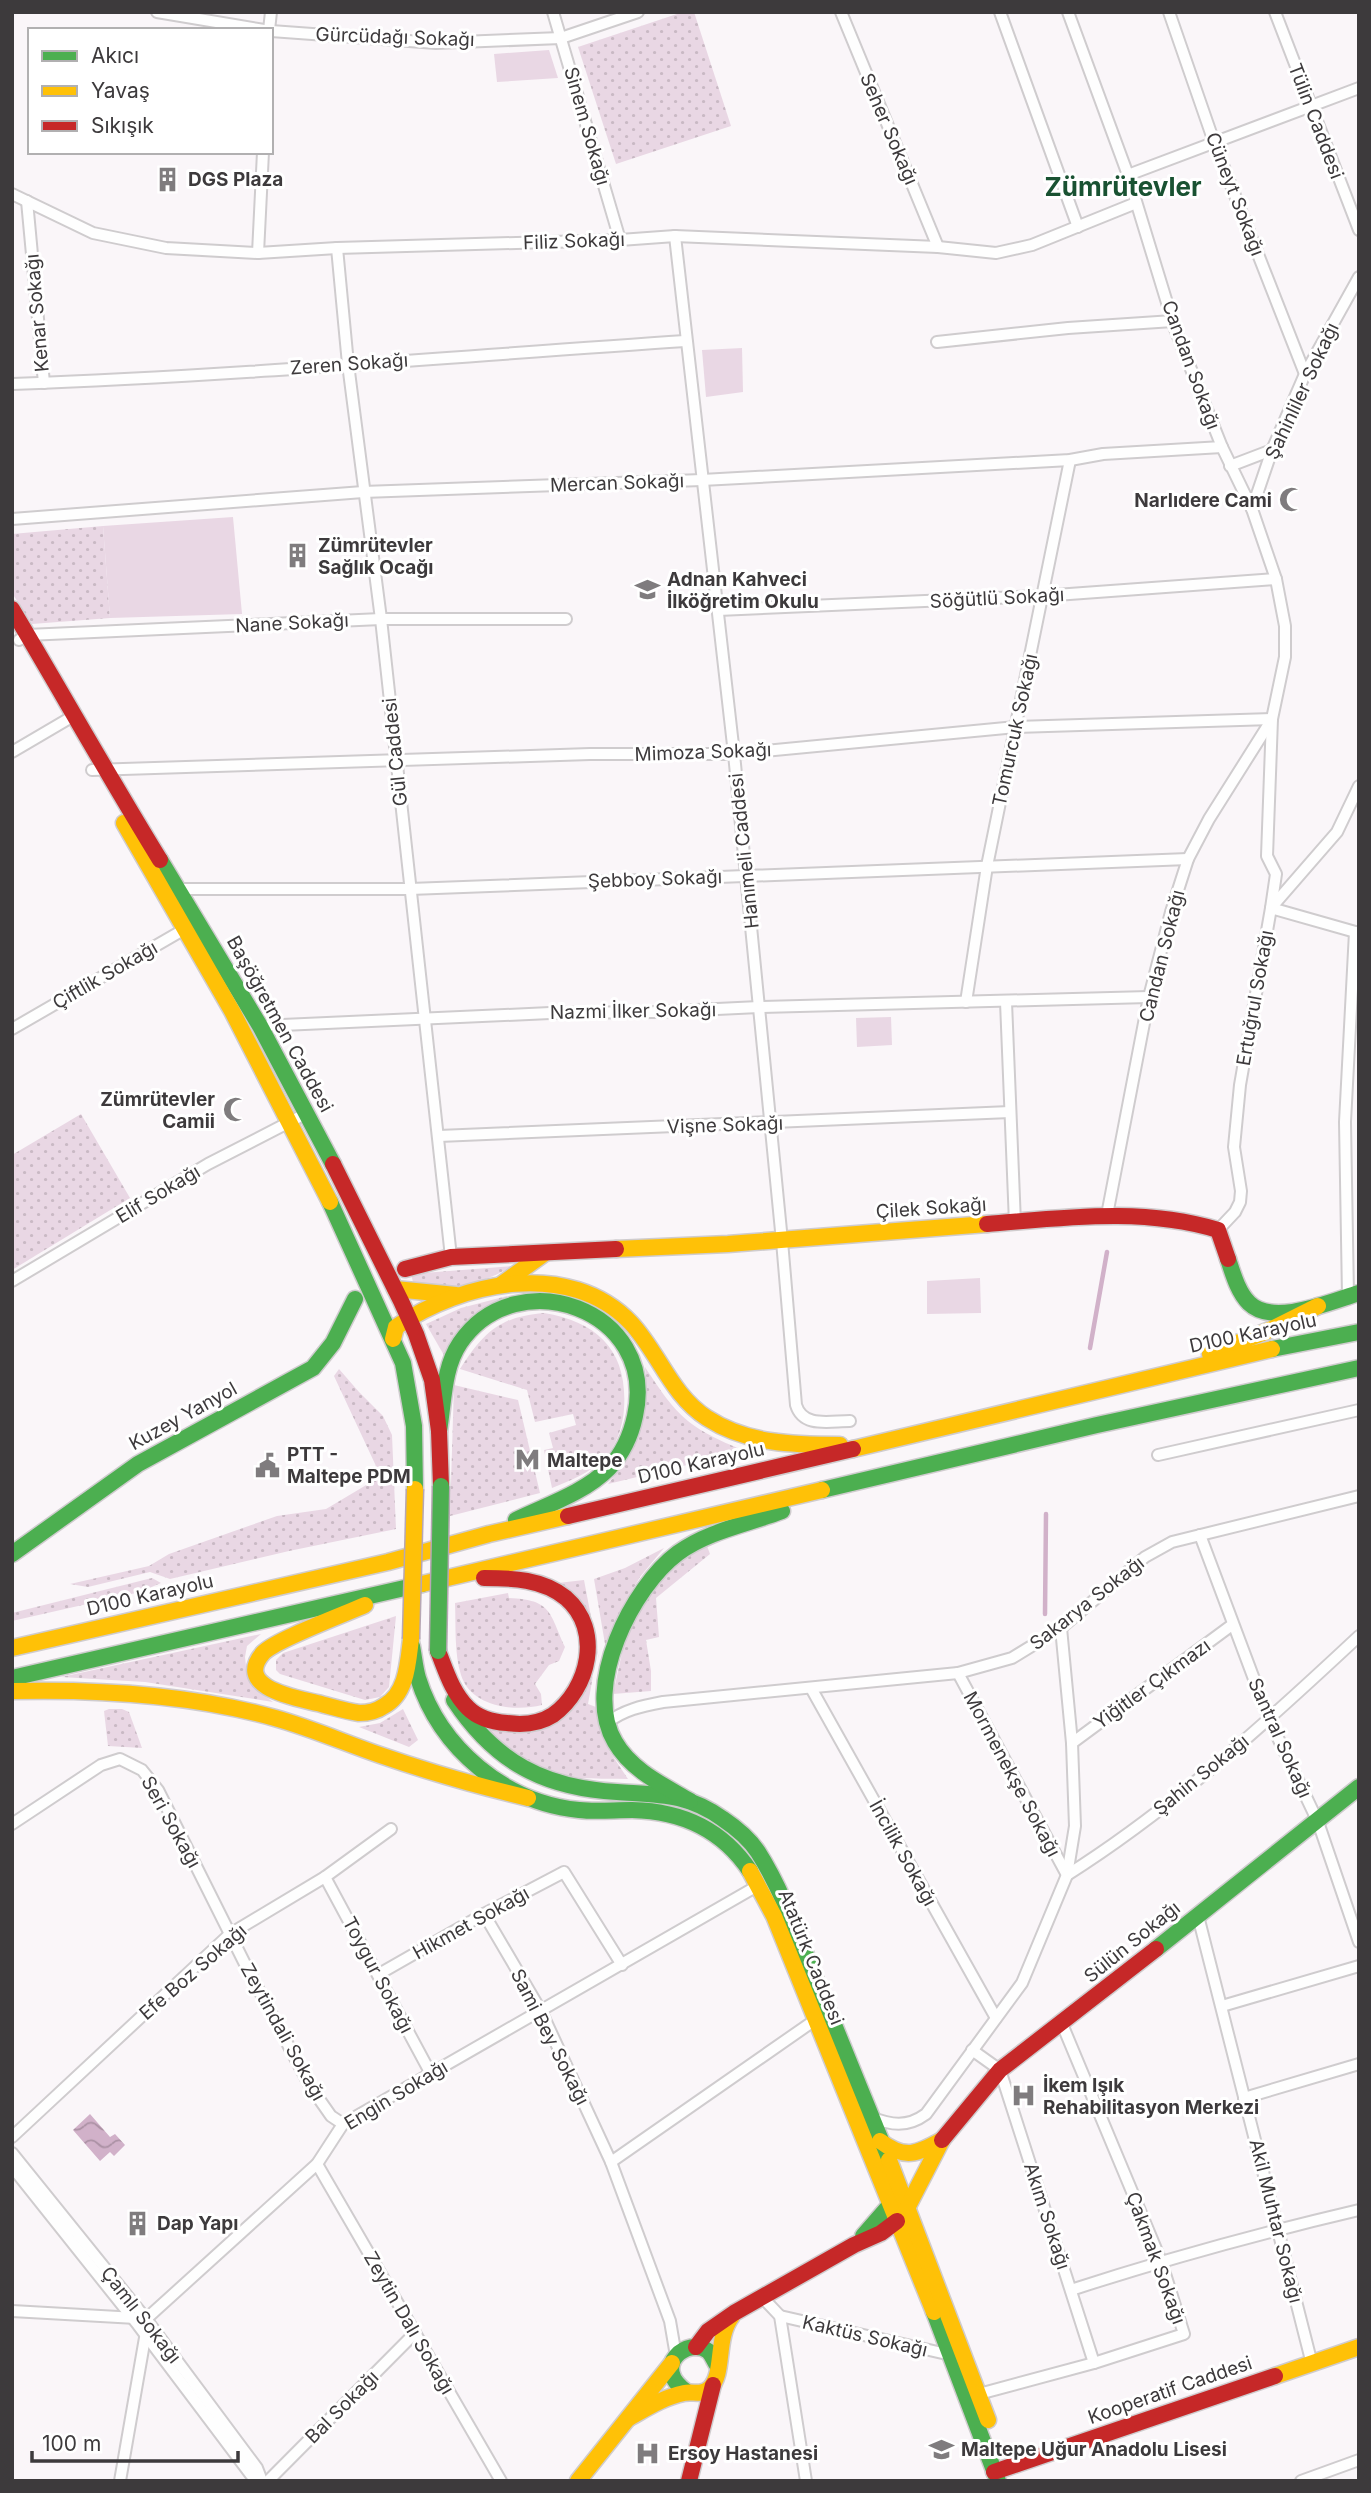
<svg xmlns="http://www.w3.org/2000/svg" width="1371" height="2493" viewBox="0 0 1371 2493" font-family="Inter,sans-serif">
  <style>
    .grass { fill: url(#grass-dots) }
    .green { fill: #e9d7e4 }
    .water { fill: url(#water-waves) }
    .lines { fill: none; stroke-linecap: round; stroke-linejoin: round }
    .stream { stroke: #d1b1c9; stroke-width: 4.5 }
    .street-casing { stroke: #cfccce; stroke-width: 14 }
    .fast-casing { stroke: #cfccce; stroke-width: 19 }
    .slow-casing { stroke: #cfccce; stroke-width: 19 }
    .jam-casing { stroke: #cfccce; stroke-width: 19 }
    .street { stroke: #fefefe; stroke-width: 10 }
    .fast { stroke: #4caf50; stroke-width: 16 }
    .slow { stroke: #ffc107; stroke-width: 16 }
    .jam { stroke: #c62828; stroke-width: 16 }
    .fast-bridge-casing { stroke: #b7a7b4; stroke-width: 19; stroke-linecap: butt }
    .slow-bridge-casing { stroke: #b7a7b4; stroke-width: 19; stroke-linecap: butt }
    .fast-bridge { stroke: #4caf50; stroke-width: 16 }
    .slow-bridge { stroke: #ffc107; stroke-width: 16 }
    .labels { text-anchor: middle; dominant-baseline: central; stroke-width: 6; stroke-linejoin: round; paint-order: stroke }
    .street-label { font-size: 19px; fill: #3d3a3c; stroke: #fff }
    .poi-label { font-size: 19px; font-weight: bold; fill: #3d3a3c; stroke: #fff; text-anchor: start }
    .district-label { font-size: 26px; font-weight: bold; fill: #195232; stroke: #fff }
  </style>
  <defs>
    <pattern id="grass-dots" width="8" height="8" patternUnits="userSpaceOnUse" patternTransform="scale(1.75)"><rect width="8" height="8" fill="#e9d7e4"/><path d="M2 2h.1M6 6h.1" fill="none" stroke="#c9b9c4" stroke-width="1.8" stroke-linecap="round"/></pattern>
    <pattern id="water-waves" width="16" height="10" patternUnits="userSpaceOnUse" patternTransform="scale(1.75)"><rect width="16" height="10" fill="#d1b1c9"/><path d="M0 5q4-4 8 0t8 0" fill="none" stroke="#ab91a4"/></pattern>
  </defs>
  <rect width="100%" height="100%" fill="#faf6f9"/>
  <!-- grass -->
  <g class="grass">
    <polygon points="683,12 694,12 731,126 616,164 578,47"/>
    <polygon points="103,526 110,618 32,624 12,593 12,534"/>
    <polygon points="81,1114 130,1198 12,1270 12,1155"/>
    <path d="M512,1266C482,1285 449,1291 414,1286L411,1274Z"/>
    <polygon points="507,1296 509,1300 445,1357 426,1324 461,1308"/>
    <path d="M544,1313C599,1322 628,1352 624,1409C623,1426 616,1447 604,1459C589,1473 572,1480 552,1488L544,1450L553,1448L549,1433L576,1425L573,1414L535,1422L527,1390L460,1369C484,1332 499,1317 544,1313Z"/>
    <path d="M645,1367C678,1418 689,1428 745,1451L608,1484C640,1445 650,1418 645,1367Z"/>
    <polygon points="339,1369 359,1392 383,1416 392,1435 396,1529 289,1551 170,1579 150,1572 88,1587 70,1584 149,1566 169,1554 277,1516 326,1509 368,1484 376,1466 334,1376"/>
    <polygon points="454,1385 518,1400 540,1493 450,1516"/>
    <polygon points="707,1546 710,1554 656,1598 659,1637 646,1640 651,1671 651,1691 613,1694 625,1639 635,1612 674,1562"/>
    <polygon points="664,1548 640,1577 626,1601 606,1650 594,1579 625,1568"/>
    <polygon points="152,1578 161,1583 140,1592 12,1621 12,1613"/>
    <path d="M584,1580L599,1659C591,1629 582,1603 558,1583Z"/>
    <path d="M508,1593L509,1598C552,1600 549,1612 565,1647L559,1661L549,1665L535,1684L541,1694L542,1705C514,1712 471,1707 461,1675C454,1653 456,1625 455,1603Z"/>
    <polygon points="396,1616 389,1687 380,1697 365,1700 280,1674 276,1670 276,1660 283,1653"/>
    <polygon points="261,1634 247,1646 245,1657 247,1675 255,1689 273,1702 145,1682 61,1677"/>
    <path d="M593,1676L588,1704L596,1707L610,1752L628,1779C608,1778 585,1780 566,1776C536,1769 500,1747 483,1722L503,1730L582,1695Z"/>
    <polygon points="109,1709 122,1709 129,1712 142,1748 108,1746 104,1711"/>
    <polygon points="403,1709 418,1740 409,1747 359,1727 380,1723"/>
  </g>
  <!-- green -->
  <g class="green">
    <polygon points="549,50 558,78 497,82 494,54"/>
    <polygon points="742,348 743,392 706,397 702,350"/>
    <polygon points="233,517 242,614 110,618 103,526"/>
    <polygon points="891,1017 892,1045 857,1047 856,1018"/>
    <polygon points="980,1278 981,1313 927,1314 927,1281"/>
  </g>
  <!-- water -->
  <polygon class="water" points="90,2114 110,2137 115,2134 125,2145 114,2156 110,2152 100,2161 73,2130"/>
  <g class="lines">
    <!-- stream -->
    <g class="stream">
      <polyline points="1090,1348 1107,1252"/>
      <polyline points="1045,1614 1046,1514"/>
    </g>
    <defs>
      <g id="street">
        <polyline points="157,12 264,30"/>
        <polyline points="553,12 620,240"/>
        <polyline points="841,12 938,247"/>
        <polyline points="1000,12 1078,227"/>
        <polyline points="1068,12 1128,175 1175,329 1222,447 1252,509 1276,579 1285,626 1285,657 1272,719 1209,819 1188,859 1171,912 1149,997 1107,1215"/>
        <polyline points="1169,12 1214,142 1305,374"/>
        <polyline points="1275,12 1359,230"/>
        <polyline points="269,30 271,12"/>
        <polyline points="271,31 436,43 561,38 638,12"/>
        <polyline points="1128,175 1359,88"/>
        <polyline points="12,194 93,233 166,248 258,253 337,248 620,240 675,236 938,247 996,253 1032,245 1136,203"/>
        <polyline points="27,201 44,383"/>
        <path d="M675,236L734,754L782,1241L796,1405C803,1428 829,1421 850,1421"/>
        <polyline points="337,248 348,364 381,619 451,1257"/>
        <polyline points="258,253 263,152"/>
        <polyline points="937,342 1068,328 1173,321"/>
        <path d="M12,384C237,376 461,356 685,341"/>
        <polyline points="1230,466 1272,450"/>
        <polyline points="1252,509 1272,450 1305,374 1359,277"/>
        <polyline points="12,519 363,492 702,480 1070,460 1103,454 1222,447"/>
        <polyline points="718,610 1042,596 1276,579"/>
        <polyline points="19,640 27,635 381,619 566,619"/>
        <polyline points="12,752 75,715"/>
        <polyline points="92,770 590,754 734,754 1016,727 1272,719 1267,856 1276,874 1271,908 1359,933"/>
        <polyline points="177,889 410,889 1188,859"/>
        <polyline points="966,1002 987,866 1070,460"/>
        <polyline points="1006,1002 1015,1223"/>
        <polyline points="260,1026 550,1013 654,1012 759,1007 1149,997"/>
        <polyline points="12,1029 190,926"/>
        <polyline points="439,1136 1010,1112"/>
        <polyline points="1218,1230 1235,1212 1240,1202 1241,1191 1234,1147 1240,1085 1271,908 1337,832 1359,786"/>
        <polyline points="12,1281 208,1164 307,1113"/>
        <polyline points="1348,1296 1345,1122 1355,932"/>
        <polyline points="1158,1455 1359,1410"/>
        <polyline points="1200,1535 1269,1719 1318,1822 1359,1942"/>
        <polyline points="958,1673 1067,1875"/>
        <polyline points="811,1688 996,2018"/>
        <path d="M607,1723C623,1710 642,1706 663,1702L958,1673L1012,1658L1061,1628L1145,1557L1172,1542L1359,1496"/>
        <polyline points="1072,1743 1232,1625"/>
        <polyline points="12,1824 101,1765 120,1759 142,1770 158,1790 246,1966 310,2086 331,2116 343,2124"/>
        <path d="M1067,1875C1173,1808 1267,1722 1359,1636"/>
        <polyline points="325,1877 431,2074"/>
        <polyline points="484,1914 541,2011 611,2162 670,2321 676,2356"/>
        <polyline points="1198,1916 1312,2364"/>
        <polyline points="379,1974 484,1914 564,1872 622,1965"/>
        <polyline points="1222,2006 1359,1966"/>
        <polyline points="972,2050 1000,2070 1094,2363"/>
        <polyline points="1244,2098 1359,2064"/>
        <path d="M870,2117C891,2125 907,2128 926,2114L1022,1983L1067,1875L1075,1826L1072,1743L1061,1628"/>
        <polyline points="12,2137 230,1934 325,1877 391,1829"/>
        <polyline points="12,2153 146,2319 257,2468 262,2481"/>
        <polyline points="611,2162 815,2020"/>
        <polyline points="317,2164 501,2481"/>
        <polyline points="12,2167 138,2325 251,2475 259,2481"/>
        <path d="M1071,2290C1166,2259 1261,2233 1359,2210"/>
        <polyline points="762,2297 780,2316 806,2481"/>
        <polyline points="12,2311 136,2318"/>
        <polyline points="780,2316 951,2355"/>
        <polyline points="146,2319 317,2164 343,2124 759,1885"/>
        <polyline points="979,2394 1094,2363 1184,2334 1161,2261 1062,2024"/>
        <polyline points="120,2481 146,2332"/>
        <polyline points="268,2481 415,2333"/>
        <polyline points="1301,2481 1359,2460"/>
      </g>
      <g id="fast">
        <polyline points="160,860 260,1026 333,1164"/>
        <polyline points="330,1202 403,1363 414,1426 415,1489"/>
        <path d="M1228,1259C1233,1274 1238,1292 1249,1303C1273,1327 1332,1301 1359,1293"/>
        <polyline points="1272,1349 1359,1332"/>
        <path d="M439,1431C444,1402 443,1368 460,1343C516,1260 659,1309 635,1416C631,1435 622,1454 609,1468C584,1493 547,1505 516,1520"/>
        <polyline points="822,1490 1097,1425 1359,1368"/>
        <polyline points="12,1554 138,1464 313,1368 333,1343 355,1299"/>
        <path d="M412,1646C414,1656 415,1668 418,1678C440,1748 505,1803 579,1810C596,1812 614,1810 632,1810C682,1811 722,1829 750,1871"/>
        <polyline points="12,1678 422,1584"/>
        <path d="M454,1700C495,1762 544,1788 617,1792C659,1795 687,1793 723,1819C735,1827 750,1840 758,1852C781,1888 797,1933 813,1973C838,2035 863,2097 889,2160"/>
        <path d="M690,1801C663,1785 631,1770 615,1742C582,1687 632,1587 678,1553C708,1531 748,1524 782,1511"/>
        <polyline points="1156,1949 1359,1787"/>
        <polyline points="863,2236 890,2205"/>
        <polyline points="934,2312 998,2481"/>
        <path d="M687,2392C649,2366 689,2336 708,2351C712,2354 714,2361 717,2365"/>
      </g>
      <g id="slow">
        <polyline points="124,823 232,1011 330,1202"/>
        <polyline points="616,1249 728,1244 987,1224"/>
        <polyline points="502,1284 545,1253"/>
        <polyline points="395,1289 456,1295"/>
        <path d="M393,1339L396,1327C462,1281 570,1259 631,1323C659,1353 671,1395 707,1418C747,1444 794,1445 840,1445"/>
        <polyline points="1210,1354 1272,1329 1318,1306"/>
        <polyline points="853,1449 1272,1349"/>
        <polyline points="422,1584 822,1490"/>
        <path d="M365,1605C345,1614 275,1640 263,1653C233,1688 297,1698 317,1703C330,1706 345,1711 359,1713C367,1713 377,1711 384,1706C407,1694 408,1662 411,1639"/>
        <polyline points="12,1648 388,1562 489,1534 568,1516"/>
        <path d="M12,1691C100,1689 190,1694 275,1718C311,1728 345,1743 380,1755C429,1772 478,1786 528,1798"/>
        <polyline points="750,1871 774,1916 934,2312"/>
        <path d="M880,2141C905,2160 917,2154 942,2140"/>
        <polyline points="889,2160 988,2420"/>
        <polyline points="904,2214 942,2140"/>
        <polyline points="1275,2376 1359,2347"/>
        <path d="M629,2418C647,2408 664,2397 684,2393C694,2391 701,2396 710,2388C725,2373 715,2338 732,2316"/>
        <polyline points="578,2481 672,2363"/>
      </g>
      <g id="jam">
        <path d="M12,609C62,693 109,777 160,860"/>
        <polyline points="333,1164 401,1301 416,1334 432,1380 439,1431 441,1486"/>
        <path d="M987,1224C1064,1218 1142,1207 1218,1230L1228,1259"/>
        <polyline points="405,1269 451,1257 616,1249"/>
        <polyline points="568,1516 853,1449"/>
        <path d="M438,1651C446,1671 452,1692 468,1708C478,1718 492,1722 507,1723C522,1725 539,1724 553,1715C589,1689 603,1630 566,1598C543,1579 512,1578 484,1578"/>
        <polyline points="942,2140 1000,2070 1156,1949"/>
        <polyline points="696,2347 708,2331 734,2313 854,2245 881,2233 897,2221"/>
        <polyline points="994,2472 1275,2376"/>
        <polyline points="689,2481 713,2385"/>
      </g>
    </defs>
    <!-- street casing -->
    <use href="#street" class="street-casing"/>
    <!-- fast casing -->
    <use href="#fast" class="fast-casing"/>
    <!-- slow casing -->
    <use href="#slow" class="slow-casing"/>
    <!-- jam casing -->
    <use href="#jam" class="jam-casing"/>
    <!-- street -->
    <use href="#street" class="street"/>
    <!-- fast -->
    <use href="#fast" class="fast"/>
    <!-- slow -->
    <use href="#slow" class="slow"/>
    <!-- jam -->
    <use href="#jam" class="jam"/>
    <defs>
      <polyline id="fast-bridge" points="438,1651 441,1486"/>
      <polyline id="slow-bridge" points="411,1639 415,1489"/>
    </defs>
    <!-- fast-bridge casing -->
    <use href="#fast-bridge" class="fast-bridge-casing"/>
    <!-- slow-bridge casing -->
    <use href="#slow-bridge" class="slow-bridge-casing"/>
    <!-- fast-bridge -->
    <use href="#fast-bridge" class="fast-bridge"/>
    <!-- slow-bridge -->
    <use href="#slow-bridge" class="slow-bridge"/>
  </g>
  <!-- icons -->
  <defs>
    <symbol id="building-bare" viewBox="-9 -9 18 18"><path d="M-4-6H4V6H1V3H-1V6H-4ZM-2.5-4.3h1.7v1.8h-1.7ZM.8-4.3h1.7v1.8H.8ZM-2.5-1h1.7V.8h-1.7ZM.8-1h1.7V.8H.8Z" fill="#7f7c7e" stroke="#fff" stroke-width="2.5" paint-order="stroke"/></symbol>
    <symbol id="mosque-bare" viewBox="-9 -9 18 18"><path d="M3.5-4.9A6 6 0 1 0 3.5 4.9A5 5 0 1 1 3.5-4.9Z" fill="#7f7c7e" stroke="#fff" stroke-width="2.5" paint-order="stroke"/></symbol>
    <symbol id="school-bare" viewBox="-9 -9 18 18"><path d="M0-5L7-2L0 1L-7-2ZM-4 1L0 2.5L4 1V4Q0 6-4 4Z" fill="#7f7c7e" stroke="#fff" stroke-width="2.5" paint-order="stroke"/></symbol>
    <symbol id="metro-bare" viewBox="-9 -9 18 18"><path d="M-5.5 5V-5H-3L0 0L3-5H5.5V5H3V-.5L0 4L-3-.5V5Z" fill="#7f7c7e" stroke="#fff" stroke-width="2.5" paint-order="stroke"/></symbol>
    <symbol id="civic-bare" viewBox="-9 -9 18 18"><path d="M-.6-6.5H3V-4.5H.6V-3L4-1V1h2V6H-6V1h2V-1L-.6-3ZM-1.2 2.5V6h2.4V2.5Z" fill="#7f7c7e" stroke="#fff" stroke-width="2.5" paint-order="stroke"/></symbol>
    <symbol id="hospital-bare" viewBox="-9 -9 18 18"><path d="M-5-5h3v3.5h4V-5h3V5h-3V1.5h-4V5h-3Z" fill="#7f7c7e" stroke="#fff" stroke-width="2.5" paint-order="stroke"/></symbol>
  </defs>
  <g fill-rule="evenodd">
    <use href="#building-bare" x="150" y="162" width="35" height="35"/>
    <use href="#mosque-bare" x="1274" y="482" width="35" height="35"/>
    <use href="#building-bare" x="280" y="538" width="35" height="35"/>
    <use href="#school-bare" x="630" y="572" width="35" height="35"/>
    <use href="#mosque-bare" x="218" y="1092" width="35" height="35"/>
    <use href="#metro-bare" x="510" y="1442" width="35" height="35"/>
    <use href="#civic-bare" x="250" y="1448" width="35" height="35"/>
    <use href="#hospital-bare" x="1006" y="2078" width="35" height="35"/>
    <use href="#building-bare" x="120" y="2206" width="35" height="35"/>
    <use href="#school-bare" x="924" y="2432" width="35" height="35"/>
    <use href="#hospital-bare" x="630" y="2436" width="35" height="35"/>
  </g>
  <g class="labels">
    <!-- street labels -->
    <g class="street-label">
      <text transform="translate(395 37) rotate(2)">Gürcüdağı Sokağı</text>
      <text transform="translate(1316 121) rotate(69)">Tülin Caddesi</text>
      <text transform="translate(587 126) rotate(74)">Sinem Sokağı</text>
      <text transform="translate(889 129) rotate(67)">Seher Sokağı</text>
      <text transform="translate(1235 194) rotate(69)">Cüneyt Sokağı</text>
      <text transform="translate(574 241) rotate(-2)">Filiz Sokağı</text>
      <text transform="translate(37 313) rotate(-95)">Kenar Sokağı</text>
      <text transform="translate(349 364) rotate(-4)">Zeren Sokağı</text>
      <text transform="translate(1191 365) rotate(70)">Candan Sokağı</text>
      <text transform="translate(1302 391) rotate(-65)">Şahinliler Sokağı</text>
      <text transform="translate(617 483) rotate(-2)">Mercan Sokağı</text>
      <text transform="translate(997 598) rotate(-3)">Söğütlü Sokağı</text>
      <text transform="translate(292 623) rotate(-3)">Nane Sokağı</text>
      <text transform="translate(1015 730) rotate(-78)">Tomurcuk Sokağı</text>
      <text transform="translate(395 752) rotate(-96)">Gül Caddesi</text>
      <text transform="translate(703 752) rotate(-2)">Mimoza Sokağı</text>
      <text transform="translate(744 851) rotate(-96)">Hanımeli Caddesi</text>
      <text transform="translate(655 879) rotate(-2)">Şebboy Sokağı</text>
      <text transform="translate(1162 956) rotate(-76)">Candan Sokağı</text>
      <text transform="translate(105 975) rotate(-30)">Çiftlik Sokağı</text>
      <text transform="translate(1255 998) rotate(-80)">Ertuğrul Sokağı</text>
      <text transform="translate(633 1011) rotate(-1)">Nazmi İlker Sokağı</text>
      <text transform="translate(280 1024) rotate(61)">Başöğretmen Caddesi</text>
      <text transform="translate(725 1125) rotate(-2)">Vişne Sokağı</text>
      <text transform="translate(158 1194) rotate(-31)">Elif Sokağı</text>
      <text transform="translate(931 1208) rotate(-4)">Çilek Sokağı</text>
      <text transform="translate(1253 1333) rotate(-12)">D100 Karayolu</text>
      <text transform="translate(183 1416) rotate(-29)">Kuzey Yanyol</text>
      <text transform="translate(701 1463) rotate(-13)">D100 Karayolu</text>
      <text transform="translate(150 1595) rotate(-13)">D100 Karayolu</text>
      <text transform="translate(1087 1603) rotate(-38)">Sakarya Sokağı</text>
      <text transform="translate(1152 1684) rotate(-36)">Yiğitler Çıkmazı</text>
      <text transform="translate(1280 1738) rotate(66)">Santral Sokağı</text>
      <text transform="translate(1012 1774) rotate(62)">Mormenekşe Sokağı</text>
      <text transform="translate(1201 1775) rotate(-39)">Şahin Sokağı</text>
      <text transform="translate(171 1822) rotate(61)">Seri Sokağı</text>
      <text transform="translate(903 1853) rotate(61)">İncilik Sokağı</text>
      <text transform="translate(471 1923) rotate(-29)">Hikmet Sokağı</text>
      <text transform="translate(1132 1942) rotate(-39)">Sülün Sokağı</text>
      <text transform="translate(811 1957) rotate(68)">Atatürk Caddesi</text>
      <text transform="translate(193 1972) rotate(-41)">Efe Boz Sokağı</text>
      <text transform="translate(378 1975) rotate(62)">Toygur Sokağı</text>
      <text transform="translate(283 2032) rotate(61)">Zeytindali Sokağı</text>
      <text transform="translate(550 2037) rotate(63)">Sami Bey Sokağı</text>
      <text transform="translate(396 2095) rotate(-31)">Engin Sokağı</text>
      <text transform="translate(1047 2216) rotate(72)">Akım Sokağı</text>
      <text transform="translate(1276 2221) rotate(76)">Akil Muhtar Sokağı</text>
      <text transform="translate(1156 2258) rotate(70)">Çakmak Sokağı</text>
      <text transform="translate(141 2315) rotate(52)">Çamlı Sokağı</text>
      <text transform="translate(409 2323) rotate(60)">Zeytin Dalı Sokağı</text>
      <text transform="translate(865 2336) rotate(13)">Kaktüs Sokağı</text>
      <text transform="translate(1170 2390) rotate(-19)">Kooperatif Caddesi</text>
      <text transform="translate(342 2407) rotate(-45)">Bal Sokağı</text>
    </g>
    <!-- poi labels -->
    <g class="poi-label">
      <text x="188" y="179">DGS Plaza</text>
      <text x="1272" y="500" text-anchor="end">Narlıdere Cami</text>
      <text x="318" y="545">Zümrütevler<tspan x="318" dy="22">Sağlık Ocağı</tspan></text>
      <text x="667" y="579">Adnan Kahveci<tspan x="667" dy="22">İlköğretim Okulu</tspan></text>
      <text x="215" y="1099" text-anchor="end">Zümrütevler<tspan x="215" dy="22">Camii</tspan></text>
      <text x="287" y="1454">PTT -<tspan x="287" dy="22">Maltepe PDM</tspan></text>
      <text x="547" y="1460">Maltepe</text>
      <text x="1043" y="2085">İkem Işık<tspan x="1043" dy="22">Rehabilitasyon Merkezi</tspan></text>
      <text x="157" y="2223">Dap Yapı</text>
      <text x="961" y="2449">Maltepe Uğur Anadolu Lisesi</text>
      <text x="668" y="2453">Ersoy Hastanesi</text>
    </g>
    <!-- district labels -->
    <g class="district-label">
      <text x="1123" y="186">Zümrütevler</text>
    </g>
  </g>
  <!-- border -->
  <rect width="1371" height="2493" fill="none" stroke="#3d3a3c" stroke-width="28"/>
  <!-- legend -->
  <rect x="28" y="28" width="245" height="126" fill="#ffffff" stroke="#b1b0b1" stroke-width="2"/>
  <rect x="42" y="51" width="35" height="10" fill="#4caf50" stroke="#b1b0b1" stroke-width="2"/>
  <text x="91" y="63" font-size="21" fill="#3d3a3c">Akıcı</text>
  <rect x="42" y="86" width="35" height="10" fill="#ffc107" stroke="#b1b0b1" stroke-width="2"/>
  <text x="91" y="98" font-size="21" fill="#3d3a3c">Yavaş</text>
  <rect x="42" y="121" width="35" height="10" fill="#c62828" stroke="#b1b0b1" stroke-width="2"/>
  <text x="91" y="133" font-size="21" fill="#3d3a3c">Sıkışık</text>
  <!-- scale -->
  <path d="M32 2451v10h206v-10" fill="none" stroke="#3d3a3c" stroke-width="3.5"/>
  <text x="42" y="2451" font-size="21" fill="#3d3a3c" stroke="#ffffff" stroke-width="5" paint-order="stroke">100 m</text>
</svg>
